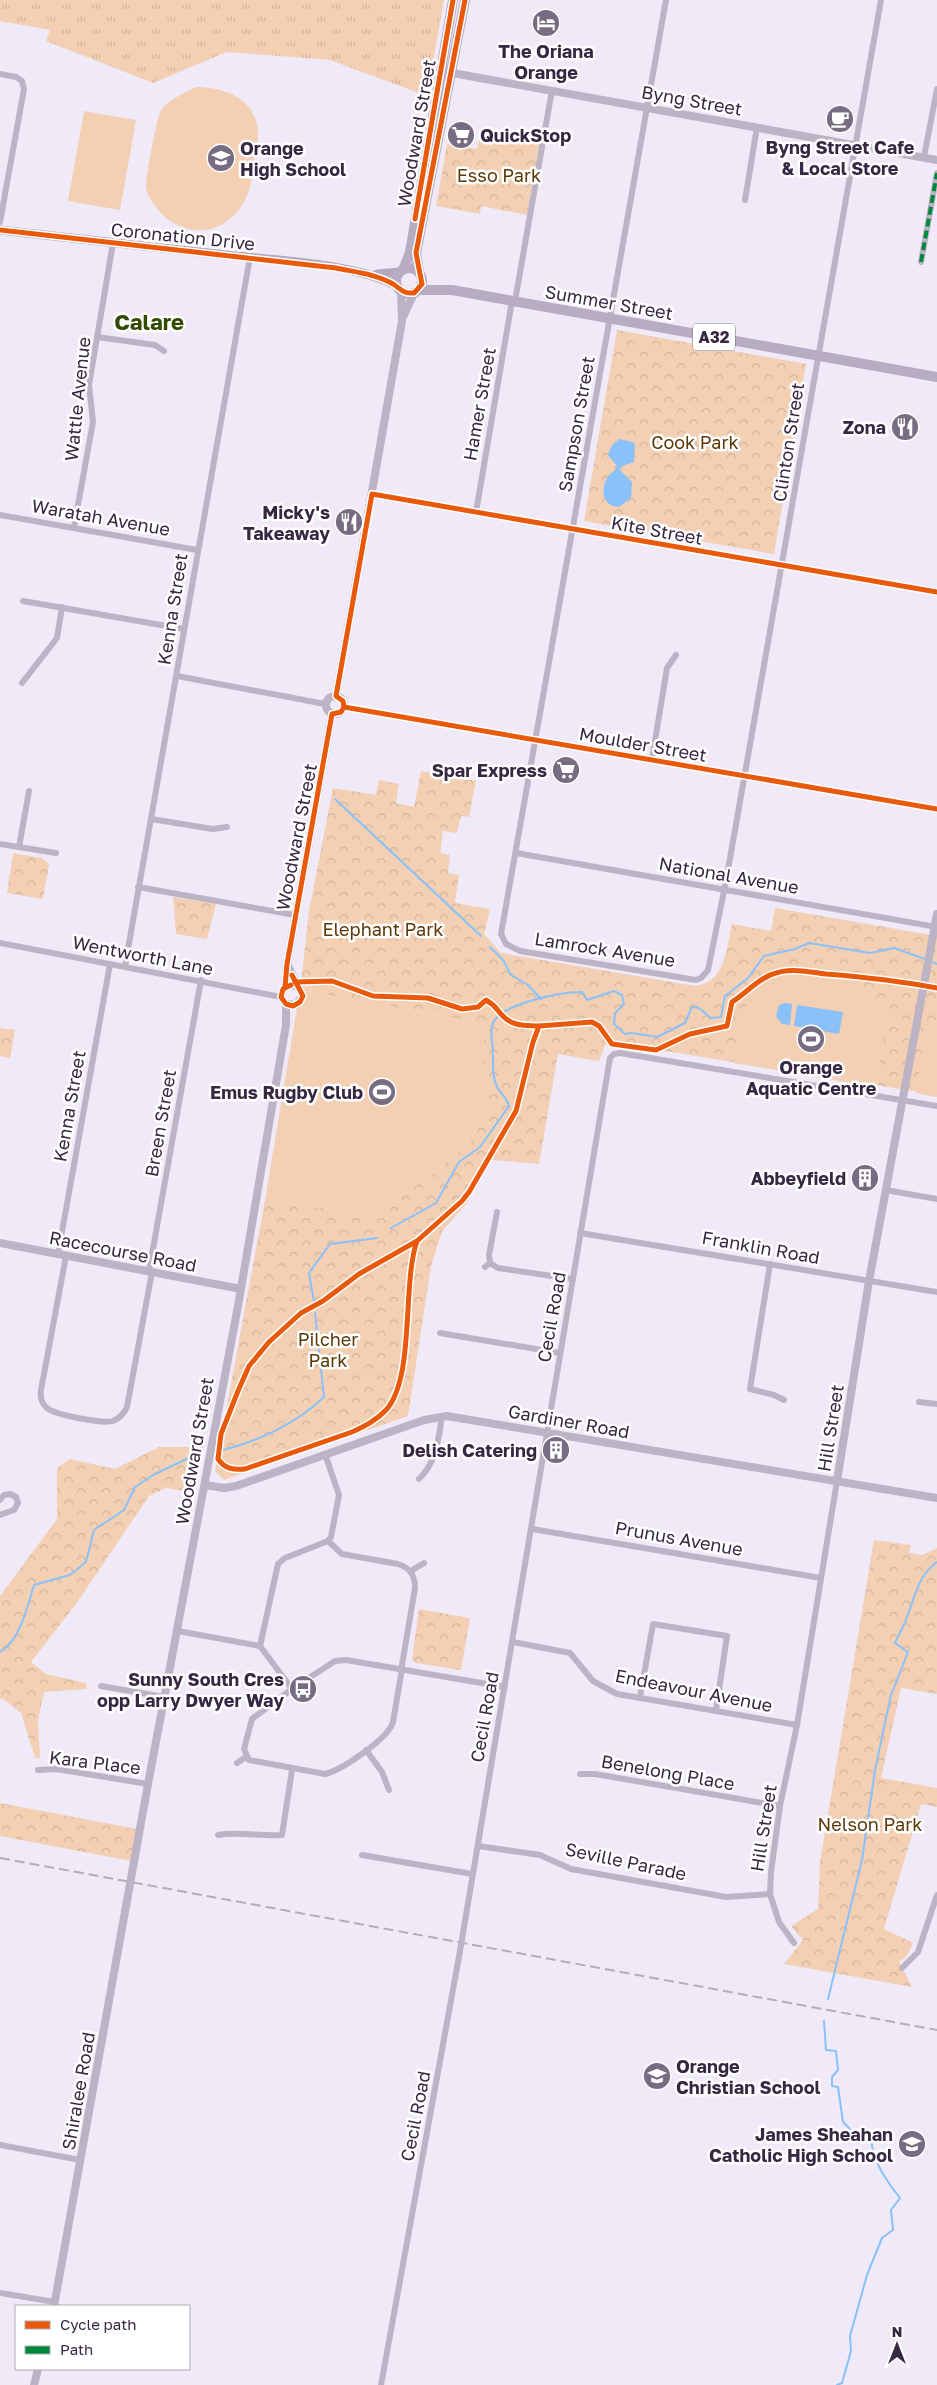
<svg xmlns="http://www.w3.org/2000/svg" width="937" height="2385" viewBox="0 0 937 2385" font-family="'Golos Text',sans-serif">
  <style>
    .grass { fill: url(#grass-tufts) }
    .park { fill: url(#park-crowns) }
    .pitch { fill: #f3d0b3 }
    .water { fill: #8ac1f9 }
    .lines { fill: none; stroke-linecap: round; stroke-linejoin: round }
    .stream { stroke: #8ac1f9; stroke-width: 2 }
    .minor { stroke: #bcb3c4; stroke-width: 6 }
    .tertiary { stroke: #bcb3c4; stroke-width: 8 }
    .secondary { stroke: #b3a8bc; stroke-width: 9 }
    .trunk { stroke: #b7acc2; stroke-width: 10 }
    .rail { stroke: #b3acb9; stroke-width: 2; stroke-dasharray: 10 5; stroke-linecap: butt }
    .minor-bridge { stroke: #bcb3c4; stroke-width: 6 }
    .quiet { stroke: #00873e; stroke-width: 4; stroke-dasharray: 8 4; stroke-linecap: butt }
    .cycleway-casing { stroke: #fff; stroke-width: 8 }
    .cycleway { stroke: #e8590c; stroke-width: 5 }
    .labels { text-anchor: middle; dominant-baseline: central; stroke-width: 5; stroke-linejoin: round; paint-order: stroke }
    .shield { fill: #fff; stroke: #72687b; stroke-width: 1 }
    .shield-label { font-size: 16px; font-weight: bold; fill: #362842 }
    .poi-label { font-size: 18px; font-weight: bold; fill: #362842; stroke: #fff; text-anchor: end }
    .street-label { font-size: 18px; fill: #362842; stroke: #fff }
    .park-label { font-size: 18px; fill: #5c3806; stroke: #fff }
    .district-label { font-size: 22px; font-weight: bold; fill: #314a00; stroke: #fff }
  </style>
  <defs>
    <pattern id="grass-tufts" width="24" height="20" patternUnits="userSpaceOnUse" patternTransform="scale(1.25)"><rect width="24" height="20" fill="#f3d0b3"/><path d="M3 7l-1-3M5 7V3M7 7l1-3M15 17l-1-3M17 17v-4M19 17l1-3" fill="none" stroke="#d1b39b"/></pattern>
    <pattern id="park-crowns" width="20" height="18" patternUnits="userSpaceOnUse" patternTransform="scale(1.25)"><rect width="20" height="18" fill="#f3d0b3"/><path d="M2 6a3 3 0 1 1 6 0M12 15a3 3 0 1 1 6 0" fill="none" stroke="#d1b39b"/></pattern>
  </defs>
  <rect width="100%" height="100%" fill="#f0e9f8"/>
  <!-- grass -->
  <polygon class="grass" points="0,0 444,0 427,96 330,60 227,52 153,83 46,41 50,30 0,21"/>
  <!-- park -->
  <g class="park">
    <polygon points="481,130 540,141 527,215 481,206 480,214 436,206 447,144 477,149"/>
    <polygon points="617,330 806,364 774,554 584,521"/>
    <path d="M421,771L476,781L469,817L461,816L457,833L443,831L440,853L450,855L448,873L459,875L455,903L490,909L484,934L501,953L695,986C726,982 726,949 732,924L771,931L775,908L937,936V1095L616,1043L605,1045L599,1061L558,1054L539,1164L492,1160L477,1181L467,1203L442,1231L431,1266L408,1416L224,1480L215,1471L265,1200L373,1215L431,1175L472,1140L486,1111L483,1057L484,1024L300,990L309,911L333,788L376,795L379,780L399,784L396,803L414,807Z"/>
    <polygon points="13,853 42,858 49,864 43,899 7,893"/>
    <polygon points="173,897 216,904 207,939 176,934"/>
    <polygon points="0,1028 15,1030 10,1058 0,1056"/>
    <polygon points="159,1447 203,1447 195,1493 166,1488 149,1496 76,1604 31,1662 46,1674 86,1683 87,1689 44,1692 38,1720 40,1758 35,1758 21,1713 2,1698 0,1700 0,1596 57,1519 57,1468 70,1459 115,1469"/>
    <polygon points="874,1540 911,1545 909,1553 922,1555 937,1548 937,1694 901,1688 881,1778 937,1788 937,1807 921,1804 884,1929 913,1943 907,1956 899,1962 912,1987 784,1964 803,1940 791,1926 818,1909 820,1862"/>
    <polygon points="419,1609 470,1618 461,1670 416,1663 412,1660"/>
    <polygon points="0,1803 137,1829 131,1861 0,1836"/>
  </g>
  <!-- pitch -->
  <g class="pitch">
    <path d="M196,87C225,87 257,99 258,133C258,143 255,154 253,163C252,172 252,184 248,193C234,230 195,243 164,216C157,209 148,198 146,188C145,181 157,116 161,110C169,99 185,93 196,87Z"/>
    <polygon points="84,111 136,120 120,210 68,201"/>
    <path d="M788,972L869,987L866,1000L880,1002L881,1015L887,1016L875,1087L734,1063C742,1023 740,980 788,972Z"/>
    <polygon points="300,990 484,1024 483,1057 486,1111 472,1140 431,1175 373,1215 265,1200"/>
    <polygon points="927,1023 937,1025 937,1097 916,1093"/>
  </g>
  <!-- water -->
  <g class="water">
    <path d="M620,439L635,443L634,462L620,467L621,471L632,482L631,498L619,507C603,506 600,491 607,478C610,473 615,472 617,466L608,455C610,447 613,443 620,439Z"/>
    <polygon points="785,1003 792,1004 790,1025 782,1024 776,1016 779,1005"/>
    <polygon points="797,1005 843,1012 839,1034 794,1026"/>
  </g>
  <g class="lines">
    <!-- stream -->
    <g class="stream">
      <polyline points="335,799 481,936"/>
      <polyline points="490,947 503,960 511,975 528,985 541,999"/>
      <polyline points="930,961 937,964"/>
      <path d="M391,1228L436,1203L459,1162L480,1147L509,1106C506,1095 501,1095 497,1087C492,1077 493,1064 493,1053C493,1043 489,1032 493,1023C502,1003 562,992 582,992L587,1000L614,991L622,995L624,1004L615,1013L614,1024L625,1034L632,1033L657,1037L685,1023L692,1007L699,1008L711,1018L721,1017L725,996L748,978L764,956L795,949L809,943L870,953L894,948L925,959"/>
      <polyline points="314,1302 309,1273 330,1244 377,1238"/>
      <path d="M223,1450C259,1441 297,1423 324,1397L315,1313"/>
      <path d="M0,1652C21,1639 27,1607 34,1585L70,1575L86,1562L94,1530L124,1510L135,1487L153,1475L199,1453"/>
      <path d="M828,1999L862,1860L875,1770L891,1695L908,1652L895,1643C899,1634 904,1626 907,1617C915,1597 918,1575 937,1562"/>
      <path d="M824,2021L826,2050L836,2051L838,2070L832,2077V2086L838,2087L843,2122L850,2129L852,2141L859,2143L862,2132L871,2135C871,2159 885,2179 900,2198L891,2210L893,2230L882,2238L867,2275L850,2336L851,2351L842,2383L837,2385"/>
    </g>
    <!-- minor -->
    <g class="minor">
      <polyline points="666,0 501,934 506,944 520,951 696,980 701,978 708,970 726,881 881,0"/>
      <polyline points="0,74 16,77 22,81 24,89 0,222"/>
      <polyline points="924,157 937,89"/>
      <polyline points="745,200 757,127"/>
      <polyline points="921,262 937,173"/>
      <polyline points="515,301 552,90"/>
      <polyline points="97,337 155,345 164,351"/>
      <polyline points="372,494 937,592"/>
      <polyline points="476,512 512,301"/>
      <polyline points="0,515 197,550"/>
      <polyline points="74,527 93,422 89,385 113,243"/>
      <polyline points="23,601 184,629"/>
      <polyline points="177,676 325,704"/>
      <polyline points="22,683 57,638 62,607"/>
      <polyline points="344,707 937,809"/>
      <polyline points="652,759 667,668 676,655"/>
      <polyline points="151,819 213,829 227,827"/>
      <polyline points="0,844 56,853"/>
      <polyline points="19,847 29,791"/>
      <polyline points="516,853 937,927"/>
      <polyline points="138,887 295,915"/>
      <polyline points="0,943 281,997"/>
      <polyline points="125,966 250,257"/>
      <polyline points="886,1190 937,1199"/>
      <polyline points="580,1233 937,1292"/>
      <polyline points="58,1254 110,964"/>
      <path d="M66,1256L41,1390C40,1397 41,1403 47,1408C55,1415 103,1424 113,1421C120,1418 124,1414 127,1407L152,1272"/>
      <polyline points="490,1263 498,1268 572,1279"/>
      <polyline points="770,1264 750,1389 774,1395 784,1400"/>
      <polyline points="485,1267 490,1263 489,1255 497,1212"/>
      <polyline points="149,1271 201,980"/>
      <polyline points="440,1333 560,1353"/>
      <polyline points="919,1402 937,1404"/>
      <path d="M419,1479C437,1461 438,1441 442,1416"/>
      <polyline points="0,1500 4,1495 10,1494 16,1497 18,1503 14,1510 0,1515"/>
      <polyline points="532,1529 821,1578"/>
      <path d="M328,1541L342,1554L398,1564C410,1568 415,1575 415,1588L402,1665V1669L393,1722C389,1738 342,1770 325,1774L249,1760L244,1749L252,1719L292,1689L335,1661L346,1660L505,1687"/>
      <polyline points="411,1571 424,1563"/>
      <polyline points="178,1631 260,1646 292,1689"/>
      <polyline points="513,1642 570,1653 593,1681 617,1694 797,1725"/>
      <polyline points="260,1646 278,1564 285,1558 328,1541 331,1537 339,1495 325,1454"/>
      <polyline points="101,1686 164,1697"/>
      <polyline points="640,1697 653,1624 727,1636 716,1710"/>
      <polyline points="366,1750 382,1772 389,1790"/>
      <polyline points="237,1763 246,1757"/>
      <polyline points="38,1770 56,1769 148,1784"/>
      <polyline points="580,1774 595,1774 780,1806"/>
      <path d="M218,1835C240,1831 260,1837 282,1835L292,1770"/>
      <polyline points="478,1846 540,1855 571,1869 726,1897 770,1894"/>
      <polyline points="362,1855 472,1874"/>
      <polyline points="463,1933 610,1058 614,1054 620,1053 937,1106"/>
      <polyline points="794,1943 779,1922 770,1894 771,1872 780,1806 797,1725 837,1481"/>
      <polyline points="902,1968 918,1952 937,1895"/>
      <polyline points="0,2145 80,2160"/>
      <polyline points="0,2293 55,2302"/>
      <polyline points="381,2385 460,1951"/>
    </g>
    <!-- tertiary -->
    <g class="tertiary">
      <polyline points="447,72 937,160"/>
      <polyline points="404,315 414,293"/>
      <circle cx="335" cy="705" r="9"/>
      <polyline points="336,696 402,321 401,291"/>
      <polyline points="288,966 303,996 296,1005 286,1004 281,997 283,989 288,985 298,986"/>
      <polyline points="285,987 287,964 332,714"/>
      <polyline points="0,1243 241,1289"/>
      <polyline points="837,1481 869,1281 937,914"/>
      <polyline points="205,1485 224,1488 236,1486 424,1420 447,1416 937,1498"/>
      <polyline points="54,2306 148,1784 238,1306 286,1025 286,1004"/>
      <polyline points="34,2385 38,2369"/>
    </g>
    <!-- secondary -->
    <g class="secondary">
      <path d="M0,230C78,239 156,247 235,256C277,260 364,265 398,287"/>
      <polyline points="377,274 400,272"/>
    </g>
    <!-- trunk -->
    <g class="trunk">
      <circle cx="409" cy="281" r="13"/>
      <polyline points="403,270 410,252 453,0"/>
      <polyline points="419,272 416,253 465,0"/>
      <polyline points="419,290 452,290 937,377"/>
    </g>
    <!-- rail -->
    <polyline class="rail" points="0,1858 937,2030"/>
    <!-- minor-bridge -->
    <polyline class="minor-bridge" points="460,1951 463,1933"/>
    <!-- quiet -->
    <polyline class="quiet" points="921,262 937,173"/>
    <defs>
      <g id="cycleway">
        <polyline points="415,219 453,0"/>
        <path d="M0,230L336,268C355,272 376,274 393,284C401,289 403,294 414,293L422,284L416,253L465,0"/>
        <polyline points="344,707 937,809"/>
        <path d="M295,982L332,981L373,996L428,998L462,1009L478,1007L486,1000C498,1007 496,1010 504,1017C514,1027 527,1025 539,1026"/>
        <polyline points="291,985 283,989 281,997 286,1004 293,1006 300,1002 303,996 292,975"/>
        <polyline points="285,987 287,964 332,714 341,712 344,707 343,701 336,696 372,494 937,592"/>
        <path d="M417,1241C402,1284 415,1375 387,1409C377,1420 365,1426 352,1432L245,1469C233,1470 225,1469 218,1459L221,1434L238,1391L249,1366L269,1342L301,1313L323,1301L359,1274L417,1241L462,1201L469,1192L516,1111L533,1042L539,1026L592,1022L599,1026L612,1044L656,1050L690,1034L727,1026L732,1002C745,994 759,978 773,974C790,967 808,972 826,974C863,977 900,981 937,988"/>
      </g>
    </defs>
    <!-- cycleway casing -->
    <use href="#cycleway" class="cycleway-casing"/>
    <!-- cycleway -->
    <use href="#cycleway" class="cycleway"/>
  </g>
  <!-- icons -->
  <defs>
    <symbol id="hotel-disc" viewBox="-11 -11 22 22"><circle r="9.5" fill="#776c82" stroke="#fff"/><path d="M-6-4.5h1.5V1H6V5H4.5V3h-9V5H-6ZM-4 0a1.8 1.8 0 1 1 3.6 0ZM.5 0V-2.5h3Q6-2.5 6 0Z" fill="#fff"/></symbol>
    <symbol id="cafe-disc" viewBox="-11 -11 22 22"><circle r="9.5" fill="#776c82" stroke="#fff"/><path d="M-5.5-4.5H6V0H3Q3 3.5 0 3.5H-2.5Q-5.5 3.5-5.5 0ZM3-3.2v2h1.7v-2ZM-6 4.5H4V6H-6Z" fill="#fff"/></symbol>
    <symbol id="supermarket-disc" viewBox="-11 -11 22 22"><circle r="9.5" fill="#776c82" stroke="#fff"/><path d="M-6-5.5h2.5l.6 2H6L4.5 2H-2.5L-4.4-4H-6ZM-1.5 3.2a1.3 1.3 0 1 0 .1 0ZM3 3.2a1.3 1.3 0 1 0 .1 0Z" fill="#fff"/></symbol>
    <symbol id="school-disc" viewBox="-11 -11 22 22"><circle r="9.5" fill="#776c82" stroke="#fff"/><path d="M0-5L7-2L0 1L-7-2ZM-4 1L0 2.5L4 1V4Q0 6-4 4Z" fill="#fff"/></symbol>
    <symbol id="restaurant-disc" viewBox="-11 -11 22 22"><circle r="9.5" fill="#776c82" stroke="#fff"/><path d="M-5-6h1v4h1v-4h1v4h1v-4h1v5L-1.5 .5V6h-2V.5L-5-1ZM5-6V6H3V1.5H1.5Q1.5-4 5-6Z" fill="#fff"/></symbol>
    <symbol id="stadium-disc" viewBox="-11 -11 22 22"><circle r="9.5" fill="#776c82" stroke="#fff"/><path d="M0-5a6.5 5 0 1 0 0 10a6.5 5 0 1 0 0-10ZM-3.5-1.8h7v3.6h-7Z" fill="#fff"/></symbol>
    <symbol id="building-disc" viewBox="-11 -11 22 22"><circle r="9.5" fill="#776c82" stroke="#fff"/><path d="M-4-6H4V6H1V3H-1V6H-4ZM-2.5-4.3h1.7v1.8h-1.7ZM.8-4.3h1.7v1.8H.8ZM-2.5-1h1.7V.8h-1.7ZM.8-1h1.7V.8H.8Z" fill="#fff"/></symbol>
    <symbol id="bus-disc" viewBox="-11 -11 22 22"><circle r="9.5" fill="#776c82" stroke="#fff"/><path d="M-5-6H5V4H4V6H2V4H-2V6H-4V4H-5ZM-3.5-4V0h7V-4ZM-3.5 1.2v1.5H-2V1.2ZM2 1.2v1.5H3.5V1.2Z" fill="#fff"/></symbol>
  </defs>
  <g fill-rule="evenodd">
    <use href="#hotel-disc" x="530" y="7" width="32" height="32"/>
    <use href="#cafe-disc" x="824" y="103" width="32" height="32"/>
    <use href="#supermarket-disc" x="445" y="119" width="32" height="32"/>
    <use href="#school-disc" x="205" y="142" width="32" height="32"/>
    <use href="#restaurant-disc" x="889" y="411" width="32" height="32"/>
    <use href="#restaurant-disc" x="333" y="506" width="32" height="32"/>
    <use href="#supermarket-disc" x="550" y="754" width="32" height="32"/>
    <use href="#stadium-disc" x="795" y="1023" width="32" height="32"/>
    <use href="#stadium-disc" x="366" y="1076" width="32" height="32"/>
    <use href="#building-disc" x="849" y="1162" width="32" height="32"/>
    <use href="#building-disc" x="540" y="1434" width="32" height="32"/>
    <use href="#bus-disc" x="287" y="1673" width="32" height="32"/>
    <use href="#school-disc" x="641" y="2060" width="32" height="32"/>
    <use href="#school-disc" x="896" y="2128" width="32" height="32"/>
  </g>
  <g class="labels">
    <!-- shield labels -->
    <rect class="shield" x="693" y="323.5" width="42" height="27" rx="4"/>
    <g class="shield-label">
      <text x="714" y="337">A32</text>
    </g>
    <!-- poi labels -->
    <g class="poi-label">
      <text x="546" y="51" text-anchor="middle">The Oriana<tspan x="546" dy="21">Orange</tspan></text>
      <text x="480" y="135" text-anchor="start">QuickStop</text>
      <text x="840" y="147" text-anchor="middle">Byng Street Cafe<tspan x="840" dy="21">&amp; Local Store</tspan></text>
      <text x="240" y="148" text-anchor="start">Orange<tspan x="240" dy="21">High School</tspan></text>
      <text x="886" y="427">Zona</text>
      <text x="330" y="512">Micky's<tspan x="330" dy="21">Takeaway</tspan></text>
      <text x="547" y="770">Spar Express</text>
      <text x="811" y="1067" text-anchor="middle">Orange<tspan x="811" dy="21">Aquatic Centre</tspan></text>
      <text x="363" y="1092">Emus Rugby Club</text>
      <text x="846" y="1178">Abbeyfield</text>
      <text x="537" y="1450">Delish Catering</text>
      <text x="284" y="1679">Sunny South Cres<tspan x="284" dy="21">opp Larry Dwyer Way</tspan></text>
      <text x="676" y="2066" text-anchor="start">Orange<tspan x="676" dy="21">Christian School</tspan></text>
      <text x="893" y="2134">James Sheahan<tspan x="893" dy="21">Catholic High School</tspan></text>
    </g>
    <!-- street labels -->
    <g class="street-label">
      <text transform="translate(692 100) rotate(10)">Byng Street</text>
      <text transform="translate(416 133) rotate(-80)">Woodward Street</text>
      <text transform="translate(183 236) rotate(6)">Coronation Drive</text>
      <text transform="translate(609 302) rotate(10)">Summer Street</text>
      <text transform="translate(77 399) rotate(-84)">Wattle Avenue</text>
      <text transform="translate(479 404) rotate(-80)">Hamer Street</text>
      <text transform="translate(576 424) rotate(-80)">Sampson Street</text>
      <text transform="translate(788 442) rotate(-81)">Clinton Street</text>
      <text transform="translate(101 517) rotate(10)">Waratah Avenue</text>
      <text transform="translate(657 530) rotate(10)">Kite Street</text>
      <text transform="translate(172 609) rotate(-81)">Kenna Street</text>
      <text transform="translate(643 744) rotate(10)">Moulder Street</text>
      <text transform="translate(296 837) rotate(-79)">Woodward Street</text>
      <text transform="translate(729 875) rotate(10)">National Avenue</text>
      <text transform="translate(605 949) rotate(9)">Lamrock Avenue</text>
      <text transform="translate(143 955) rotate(11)">Wentworth Lane</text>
      <text transform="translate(69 1106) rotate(-80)">Kenna Street</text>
      <text transform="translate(160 1123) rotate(-80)">Breen Street</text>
      <text transform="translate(761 1247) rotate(10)">Franklin Road</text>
      <text transform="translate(123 1251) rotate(11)">Racecourse Road</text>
      <text transform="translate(551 1317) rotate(-80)">Cecil Road</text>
      <text transform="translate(569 1421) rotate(10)">Gardiner Road</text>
      <text transform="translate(830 1428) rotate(-81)">Hill Street</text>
      <text transform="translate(194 1451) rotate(-80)">Woodward Street</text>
      <text transform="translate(679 1538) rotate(10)">Prunus Avenue</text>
      <text transform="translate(694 1690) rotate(11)">Endeavour Avenue</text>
      <text transform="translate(484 1717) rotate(-80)">Cecil Road</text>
      <text transform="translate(95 1762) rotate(7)">Kara Place</text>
      <text transform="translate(668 1772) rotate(10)">Benelong Place</text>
      <text transform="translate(763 1828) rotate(-81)">Hill Street</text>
      <text transform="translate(626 1861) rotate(12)">Seville Parade</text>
      <text transform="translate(78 2091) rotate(-80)">Shiralee Road</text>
      <text transform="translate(415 2116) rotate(-79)">Cecil Road</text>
    </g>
    <!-- park labels -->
    <g class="park-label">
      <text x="499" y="175">Esso Park</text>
      <text x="695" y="442">Cook Park</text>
      <text x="383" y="929">Elephant Park</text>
      <text x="328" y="1339">Pilcher<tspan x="328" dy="21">Park</tspan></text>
      <text x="870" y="1824">Nelson Park</text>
    </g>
    <!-- district labels -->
    <g class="district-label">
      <text x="149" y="321">Calare</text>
    </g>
  </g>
  <!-- legend -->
  <rect x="15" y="2305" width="175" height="65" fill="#ffffff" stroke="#afa9b3"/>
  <rect x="25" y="2321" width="25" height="8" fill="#e8590c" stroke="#afa9b3"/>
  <text x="60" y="2330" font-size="15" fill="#362842">Cycle path</text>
  <rect x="25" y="2346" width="25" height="8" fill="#00873e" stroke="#afa9b3"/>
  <text x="60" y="2355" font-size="15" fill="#362842">Path</text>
  <!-- north arrow -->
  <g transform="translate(897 2345)" stroke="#ffffff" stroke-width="4" paint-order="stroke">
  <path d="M0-4L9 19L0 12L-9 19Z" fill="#362842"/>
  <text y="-8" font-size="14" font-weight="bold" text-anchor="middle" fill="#362842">N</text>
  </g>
</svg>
